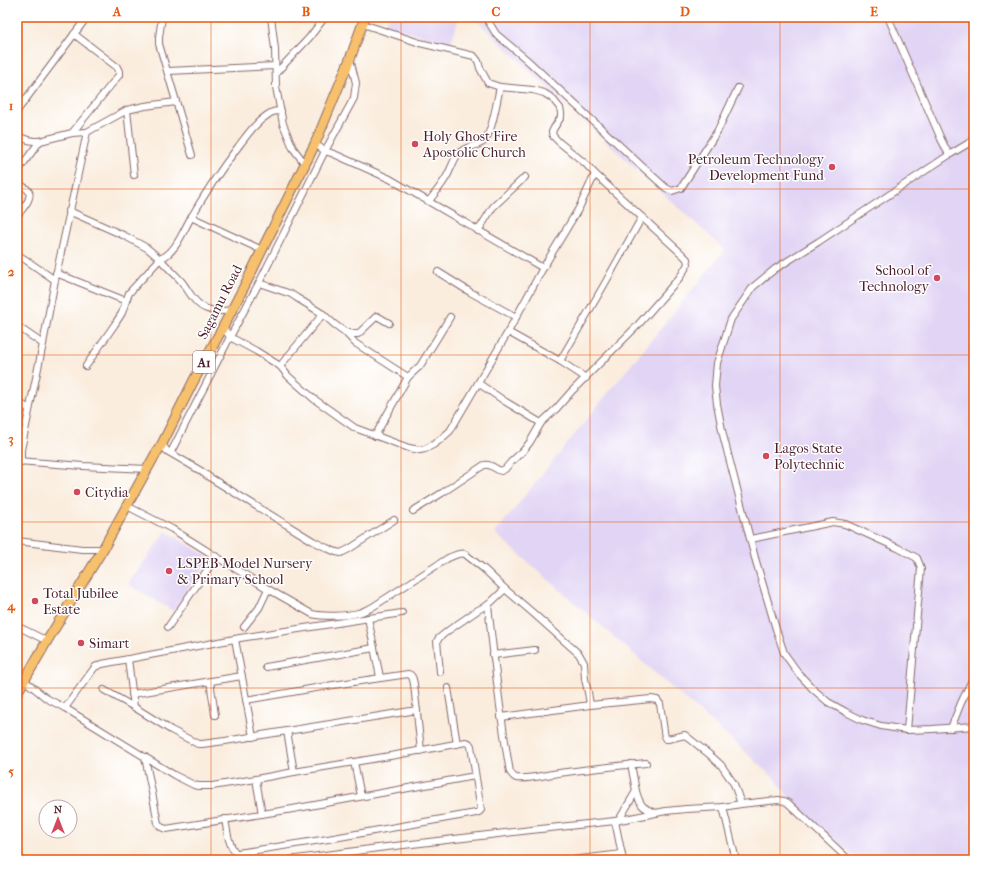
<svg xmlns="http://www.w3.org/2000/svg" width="991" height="877" viewBox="0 0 991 877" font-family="'IM FELL French Canon',serif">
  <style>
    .built { fill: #e1d4f4 }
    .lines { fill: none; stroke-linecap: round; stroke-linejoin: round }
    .minor-casing { stroke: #88676a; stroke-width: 8 }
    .highway-casing { stroke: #88676a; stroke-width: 11 }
    .minor { stroke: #fff; stroke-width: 6 }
    .highway { stroke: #f7c06c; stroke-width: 9 }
    .grid { fill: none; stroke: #e8590c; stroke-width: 1; stroke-opacity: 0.55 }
    .poi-dot { fill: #d1495b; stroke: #fff; stroke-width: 1.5 }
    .labels { text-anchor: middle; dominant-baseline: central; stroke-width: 3; stroke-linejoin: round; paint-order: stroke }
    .shield { fill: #fff; stroke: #80626b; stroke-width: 1 }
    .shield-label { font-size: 13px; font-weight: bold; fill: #4a1f2b }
    .poi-label { font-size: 14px; fill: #4a1f2b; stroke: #fff; text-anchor: start }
    .street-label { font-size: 14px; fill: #4a1f2b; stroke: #fff }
    .neatline { fill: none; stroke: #e8590c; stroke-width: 1.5 }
    .grid-label { font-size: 13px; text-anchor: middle; font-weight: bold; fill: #e8590c }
  </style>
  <rect width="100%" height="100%" fill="#fff"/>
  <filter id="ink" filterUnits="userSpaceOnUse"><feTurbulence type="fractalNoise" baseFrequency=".025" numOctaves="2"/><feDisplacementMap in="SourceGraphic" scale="8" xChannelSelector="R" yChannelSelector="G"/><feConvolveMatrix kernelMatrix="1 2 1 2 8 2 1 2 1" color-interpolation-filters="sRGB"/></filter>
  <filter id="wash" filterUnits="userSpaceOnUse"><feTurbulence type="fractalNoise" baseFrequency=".012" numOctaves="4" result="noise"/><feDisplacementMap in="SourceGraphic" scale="16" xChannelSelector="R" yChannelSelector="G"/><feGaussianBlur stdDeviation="0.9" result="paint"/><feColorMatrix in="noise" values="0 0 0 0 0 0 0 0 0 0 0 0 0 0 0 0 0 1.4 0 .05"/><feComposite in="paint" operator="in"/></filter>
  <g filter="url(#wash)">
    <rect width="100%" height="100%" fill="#faedde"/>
    <!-- built -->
    <g class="built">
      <polygon points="388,17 459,17 451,43 385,26"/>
      <polygon points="473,17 974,17 974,860 858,860 793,803 776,780 750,756 495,533 591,414 725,250 575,113"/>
      <polygon points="166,531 210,558 173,611 128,584"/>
    </g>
  </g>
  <g filter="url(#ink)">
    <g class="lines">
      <defs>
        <g id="minor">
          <polyline points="76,17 83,22"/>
          <polyline points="162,17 159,37 159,44 192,155"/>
          <polyline points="271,17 275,49 276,87 283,124 293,148 305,164"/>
          <polyline points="488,17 488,21 496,34 526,59 646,170 666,188 672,191 681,188 718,130 738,88"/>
          <polyline points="888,17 941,139 949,155"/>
          <path d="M363,24L420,43L474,56L478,61L480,68L488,83L500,87L533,90L544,93L552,98L560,108L561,113V117L554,128L552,132L553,136L559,142L586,164L595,174L683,255L687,259L688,264L680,277L638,325L571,392L556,409L541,423L530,442L523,451L511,462L505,469L501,471C494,469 491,463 484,465L442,493L413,511"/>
          <polyline points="168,71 275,66"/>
          <polyline points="276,73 309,38 325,17"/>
          <polyline points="17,111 87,17"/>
          <polyline points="72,133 119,75 119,71 117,67 74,34"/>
          <polyline points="17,136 28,140 34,141 40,141 72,133 87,132 127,110"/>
          <polyline points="974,140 949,155 818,242 775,269 753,287 731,319 717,363 715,386 717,404 723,435 755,558 776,629 784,653 799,674 813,689 828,702 846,712 862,720 881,726 907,730 932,729 974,726"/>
          <polyline points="315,144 325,151 334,154 390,179 543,268"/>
          <polyline points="17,172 40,141"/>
          <polyline points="134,175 127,110 145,106 176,102"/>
          <path d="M17,183C20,185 25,187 28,190C34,198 21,210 17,216"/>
          <path d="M429,201C435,193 442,185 447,176C451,169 453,161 458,154C466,145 474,148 483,142C492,136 497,99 500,87"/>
          <path d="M69,211L125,236L147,248L160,259C177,252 183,230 192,216C206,192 221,169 238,147C247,135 256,122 269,114C273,111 276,111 281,111"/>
          <polyline points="191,217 262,250"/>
          <polyline points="478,231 493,207 525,177"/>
          <polyline points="17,254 55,280"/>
          <polyline points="438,272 470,292 516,317"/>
          <polyline points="56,273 126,301"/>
          <polyline points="259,283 291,294 297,298 323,314 334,324 345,332 355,343 408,377"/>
          <polyline points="17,326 43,344"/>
          <polyline points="223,327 230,337 256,351 280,366 288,376 314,399 355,428 398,444 409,448 420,450 425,449 433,445 441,439 450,431 508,332 543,268 579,208 595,174"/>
          <polyline points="345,332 354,334 358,334 377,316 389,323"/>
          <polyline points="508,332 560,361 586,378"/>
          <polyline points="560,361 604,285 642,217"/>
          <path d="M86,366L115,324L122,313L126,301L129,293L160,259C167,267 175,274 182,282C189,291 195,305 207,309C215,312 225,311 232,310"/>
          <polyline points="280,366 323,314"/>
          <polyline points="478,383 506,402 541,423"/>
          <polyline points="17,401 29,409"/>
          <polyline points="17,416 23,405"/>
          <polyline points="375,436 408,377 420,366 450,317"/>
          <polyline points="162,444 167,451 201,471 209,477 313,541 327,548 336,552 341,553 349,549 394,520"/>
          <polyline points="171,452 230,337 259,283 325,151 354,98 356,83 350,59"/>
          <polyline points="18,461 83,466 148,469"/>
          <polyline points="21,462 21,450 43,344 55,280 87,132"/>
          <path d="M127,506L172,529L268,589L312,614C324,617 347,616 358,613C363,612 367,609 371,608L448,558C454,556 459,552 465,554L484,569L505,589L533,613L579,654L584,663L585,679L588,692L590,705"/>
          <polyline points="751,539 833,522 845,524 898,548 917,558 921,568 907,730"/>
          <polyline points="17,541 82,549 103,549"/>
          <path d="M488,605C494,660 500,716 510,772C512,774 513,777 516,778C527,780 549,774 559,773C588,769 617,766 646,763"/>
          <polyline points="368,618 380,677"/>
          <polyline points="17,626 47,641"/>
          <polyline points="168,627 216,557"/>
          <polyline points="244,627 259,608 268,589"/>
          <polyline points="235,639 253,737"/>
          <polyline points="493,655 535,650"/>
          <polyline points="128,659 134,707 171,730 198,744 202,744 225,741 417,710"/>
          <polyline points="266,667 374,648"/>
          <polyline points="440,672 437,641 439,638 449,630 478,610 488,605 505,589"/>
          <path d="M24,680L46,698L65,708L174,775L194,785L198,786H212L256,779L294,772L396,755L466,742L469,743L471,746L481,810L479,812L476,813L328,839L238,853H236C228,845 227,830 225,819"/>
          <polyline points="210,681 215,715"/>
          <polyline points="448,688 457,744"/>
          <polyline points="104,690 134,707"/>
          <polyline points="132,694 242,676"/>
          <path d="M246,700L333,685L408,674C413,675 413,680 414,684L421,751"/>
          <polyline points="65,708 95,667 102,664 240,638 402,613"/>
          <polyline points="501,717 590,705 651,699 657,700 660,704 665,738 666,739 668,739 685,735 710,755 721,765 734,784 741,804"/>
          <polyline points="951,728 961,703 974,676"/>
          <polyline points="287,731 294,772"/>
          <polyline points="145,757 158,823 161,827 166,829 287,810 475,776"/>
          <polyline points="354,762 361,796"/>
          <polyline points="256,779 262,814"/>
          <path d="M636,791C640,805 642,808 656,813"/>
          <polyline points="723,807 736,860"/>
          <polyline points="619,820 636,791 631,764"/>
          <polyline points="615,821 623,860"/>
          <polyline points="17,855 22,860"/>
          <polyline points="289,860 378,848 531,830 615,821 666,811 686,809 723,807 741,804 778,800 784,801 788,803 849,860"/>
          <polyline points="572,860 622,854"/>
        </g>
        <polyline id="highway" points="17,693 47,641 103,549 155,455 162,444 193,382 223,327 248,279 262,250 315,144 350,59 365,17"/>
      </defs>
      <!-- minor casing -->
      <use href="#minor" class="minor-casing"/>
      <!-- highway casing -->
      <use href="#highway" class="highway-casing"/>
      <!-- minor -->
      <use href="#minor" class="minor"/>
      <!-- highway -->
      <use href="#highway" class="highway"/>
    </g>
  </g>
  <!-- grid -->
  <path class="grid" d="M211,17V860M401,17V860M590,17V860M780,17V860M17,189H974M17,355H974M17,522H974M17,688H974"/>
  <!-- markers -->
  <g class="poi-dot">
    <circle cx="415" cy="144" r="4"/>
    <circle cx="832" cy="167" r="4"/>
    <circle cx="937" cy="278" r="4"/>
    <circle cx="766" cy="456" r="4"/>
    <circle cx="77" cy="492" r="4"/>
    <circle cx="169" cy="571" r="4"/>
    <circle cx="35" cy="601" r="4"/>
    <circle cx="81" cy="643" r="4"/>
  </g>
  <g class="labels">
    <!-- shield labels -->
    <rect class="shield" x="193" y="351" width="22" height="22" rx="3"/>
    <g class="shield-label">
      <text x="204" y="362">A1</text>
    </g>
    <!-- poi labels -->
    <g class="poi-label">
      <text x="423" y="136">Holy Ghost Fire<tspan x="423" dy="16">Apostolic Church</tspan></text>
      <text x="824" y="159" text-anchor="end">Petroleum Technology<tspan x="824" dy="16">Development Fund</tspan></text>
      <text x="929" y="270" text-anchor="end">School of<tspan x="929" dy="16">Technology</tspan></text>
      <text x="774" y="448">Lagos State<tspan x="774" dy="16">Polytechnic</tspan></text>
      <text x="85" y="492">Citydia</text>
      <text x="177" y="563">LSPEB Model Nursery<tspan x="177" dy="16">&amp; Primary School</tspan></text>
      <text x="43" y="593">Total Jubilee<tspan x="43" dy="16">Estate</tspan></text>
      <text x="89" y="643">Simart</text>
    </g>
    <!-- street labels -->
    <g class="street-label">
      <text transform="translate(220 302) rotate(-63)">Sagamu Road</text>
    </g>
  </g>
  <!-- margin -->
  <rect width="991" height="877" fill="none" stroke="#fff" stroke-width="44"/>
  <!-- north arrow -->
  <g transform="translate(58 819)"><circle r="19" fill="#ffffff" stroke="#b7a5aa"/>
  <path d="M0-3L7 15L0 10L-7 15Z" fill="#d1495b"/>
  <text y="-6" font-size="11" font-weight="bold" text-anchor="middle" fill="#4a1f2b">N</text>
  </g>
  <rect x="22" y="22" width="947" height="833" class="neatline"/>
  <g class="grid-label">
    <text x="117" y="16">A</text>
    <text x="306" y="16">B</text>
    <text x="496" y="16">C</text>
    <text x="685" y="16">D</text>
    <text x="874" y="16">E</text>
    <text x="11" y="110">1</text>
    <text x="11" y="276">2</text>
    <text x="11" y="443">3</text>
    <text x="11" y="610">4</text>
    <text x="11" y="776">5</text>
  </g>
</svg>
